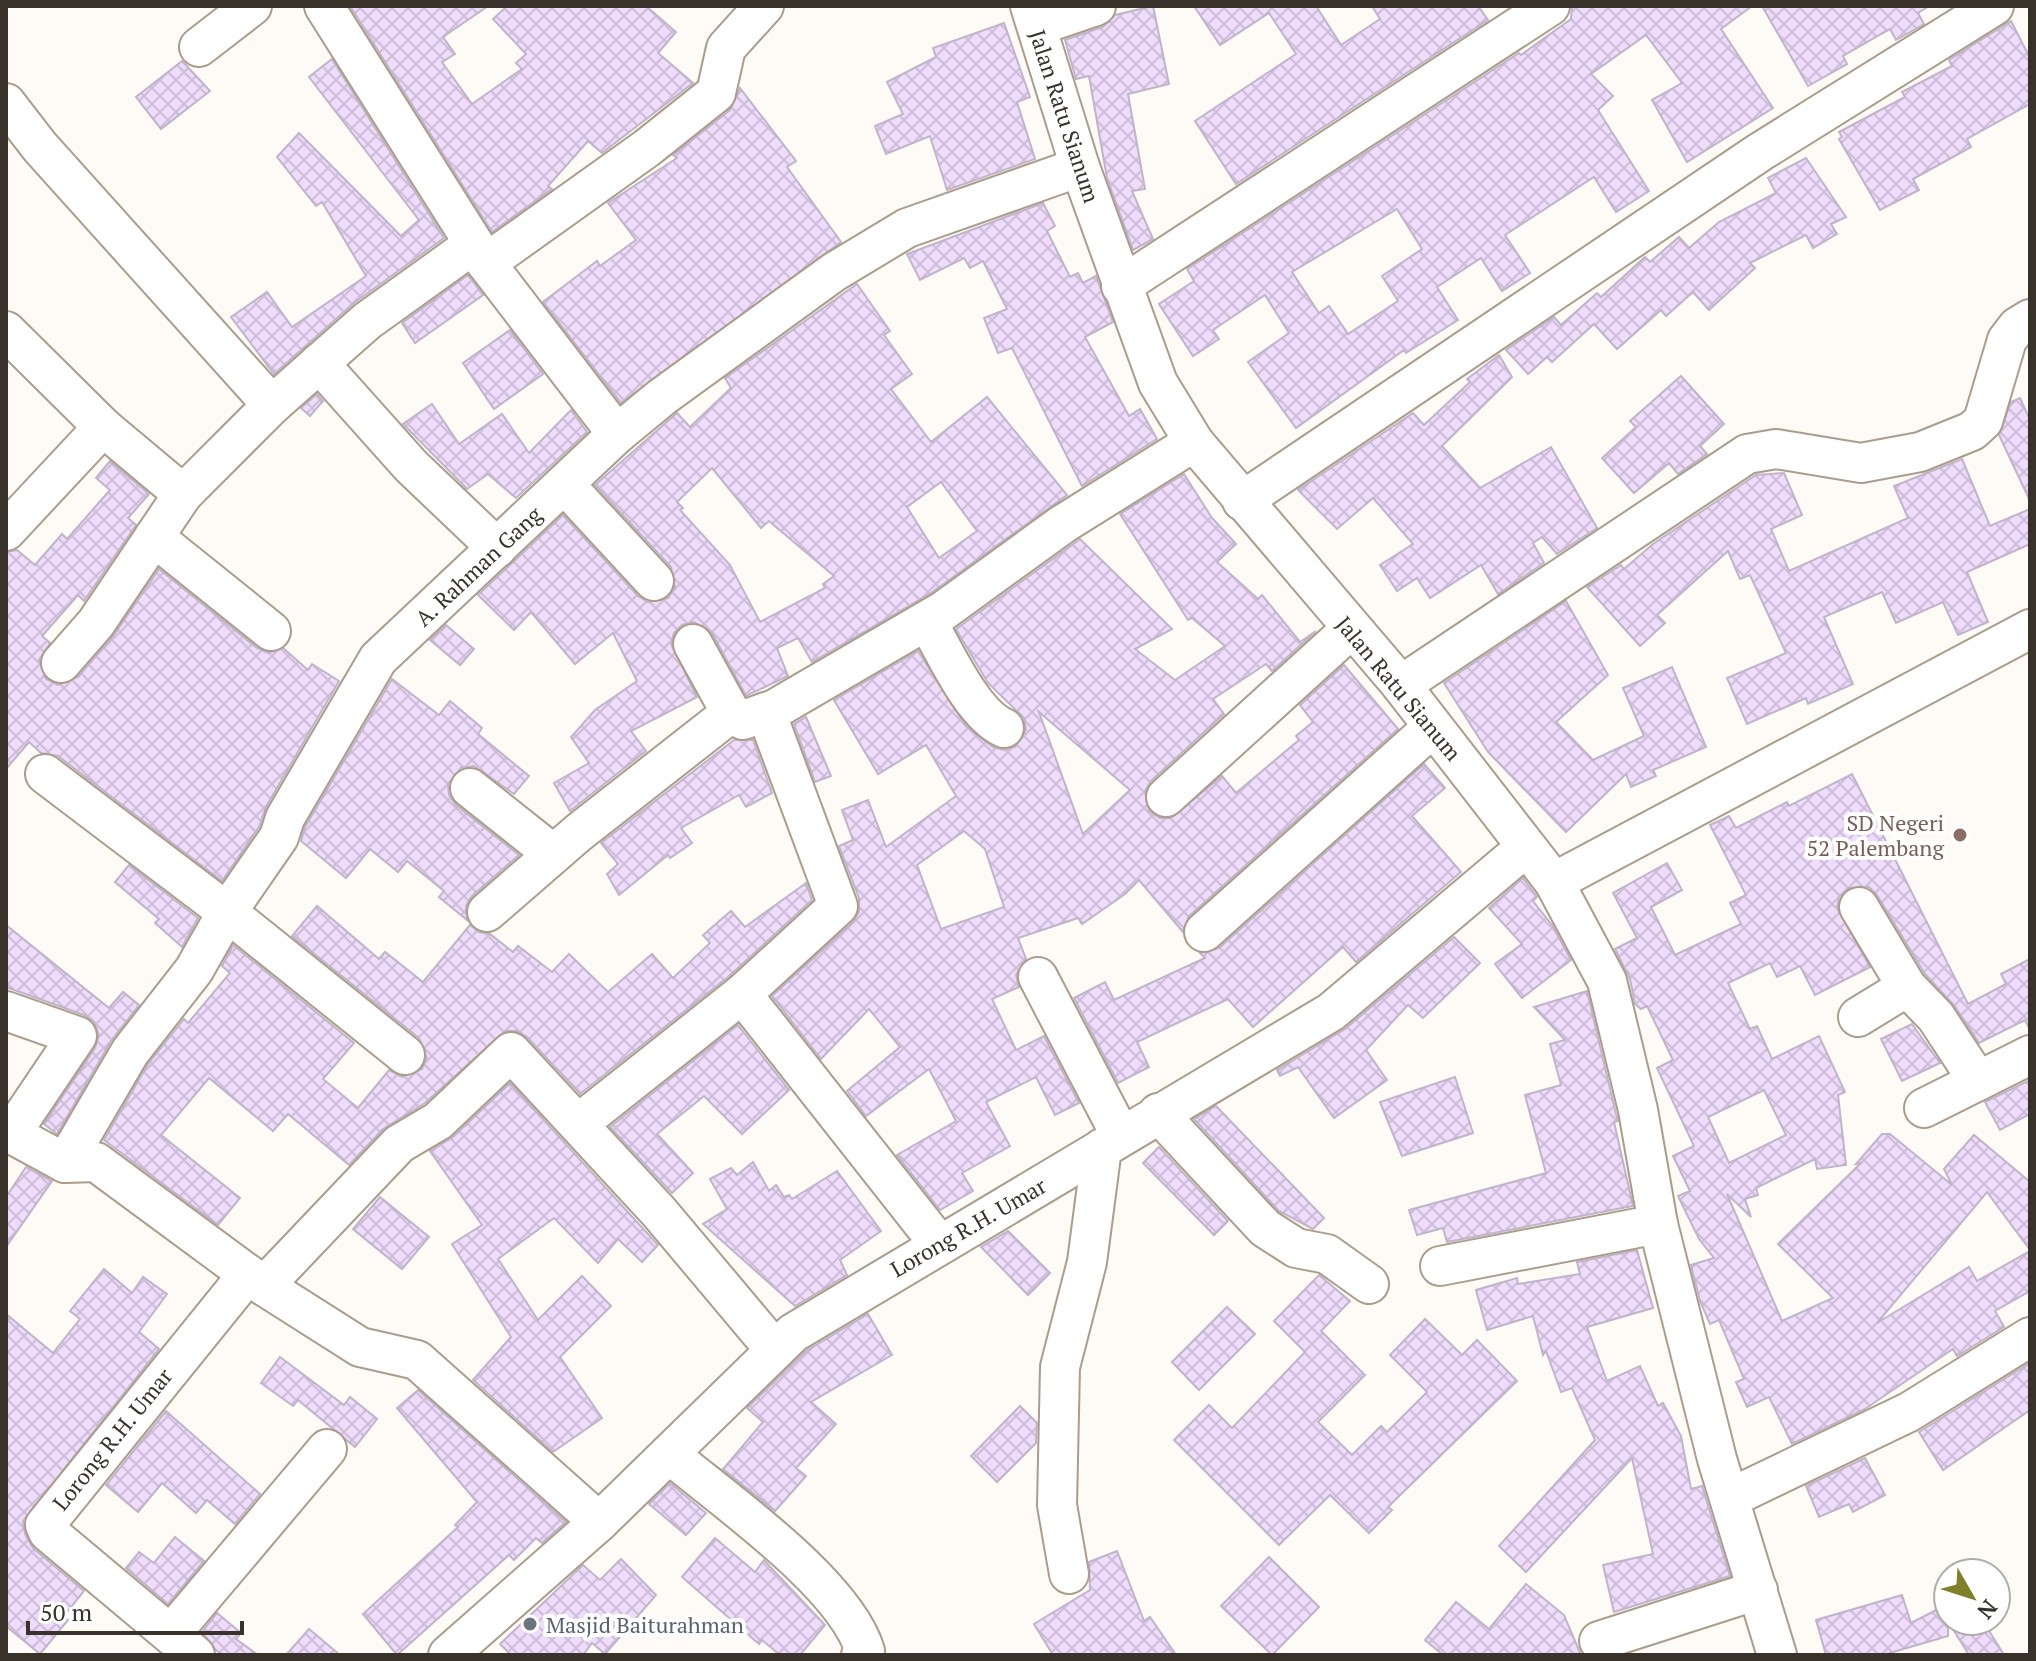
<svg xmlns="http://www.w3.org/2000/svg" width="2036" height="1661" viewBox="0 0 2036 1661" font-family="'PT Serif',serif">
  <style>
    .building { fill: url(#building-cross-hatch); stroke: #c0b4c9; stroke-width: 2; fill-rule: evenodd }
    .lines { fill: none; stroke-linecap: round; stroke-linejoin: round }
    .minor-casing { stroke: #ac9c8a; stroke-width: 42 }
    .minor { stroke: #fff; stroke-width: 38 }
    .education-dot { fill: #8d6e63; stroke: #fff; stroke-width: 3 }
    .worship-dot { fill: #6b7280; stroke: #fff; stroke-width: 3 }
    .labels { text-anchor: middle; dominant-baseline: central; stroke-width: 8; stroke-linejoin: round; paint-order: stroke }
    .street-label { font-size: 22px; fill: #38322a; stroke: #fff }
    .education-label { font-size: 22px; fill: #785e54; stroke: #fff; text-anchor: end }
    .worship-label { font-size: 22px; fill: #5b616d; stroke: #fff; text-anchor: start }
  </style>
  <defs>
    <pattern id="building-cross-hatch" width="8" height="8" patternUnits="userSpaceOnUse" patternTransform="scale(2)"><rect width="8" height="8" fill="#efdcfd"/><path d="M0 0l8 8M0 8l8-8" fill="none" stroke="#cebdd9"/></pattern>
  </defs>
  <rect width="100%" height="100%" fill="#fefaf6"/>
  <!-- building -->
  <g class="building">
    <polygon points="350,6 488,6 443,37 455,54 442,62 472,104 522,69 516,63 526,54 493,19 507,6 646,6 676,32 658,53 693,83 602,153 588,141 548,186 552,189 492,232"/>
    <polygon points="1153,6 1169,84 1128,94 1145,189 1132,191 1153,239 1133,250 1107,178 1089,76 1076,79 1065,40 1103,27 1115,15"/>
    <polygon points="1194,6 1316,6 1341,45 1380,19 1372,6 1478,6 1488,20 1236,184 1195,121 1296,54 1269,13 1220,45"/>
    <path d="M1572,6H1752L1721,29L1773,108L1687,162L1652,100L1682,83L1646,35L1591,74L1613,96L1598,110L1649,191L1616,212L1594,177L1505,235L1530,273L1502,291L1481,258L1437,287L1458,320L1406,353L1404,350L1296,428L1248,362L1289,333L1265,295L1213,330L1219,339L1193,356L1159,304L1194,281L1187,269L1519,53L1521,55L1571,19ZM1397,209L1422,249L1382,276L1398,301L1348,334L1329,306L1319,313L1292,272Z"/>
    <polygon points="1762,6 1929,6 1918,13 1924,24 1896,40 1890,29 1843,56 1847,64 1808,86"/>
    <polygon points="2011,21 2030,58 2030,104 1967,139 1971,147 1913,179 1919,190 1880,210 1839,139 1842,137 1839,132 1905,97 1902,92 1952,66 1949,60"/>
    <polygon points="1004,23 1030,97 1017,102 1035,159 947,190 930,136 886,154 875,126 903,114 887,82 936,57 933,48"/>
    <polygon points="332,59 444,238 354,303 274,374 231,317 267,292 292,327 366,276 322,202 316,206 277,157 299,133 401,236 419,220 309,77"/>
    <polygon points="182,61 210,91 161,129 136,97"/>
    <polygon points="740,88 796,161 787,167 841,242 621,403 543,302 597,261 600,266 636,240 608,203 677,158 673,155 730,110"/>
    <polygon points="1806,158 1846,217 1831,224 1837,234 1813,248 1806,235 1750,263 1755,268 1709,310 1693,292 1666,316 1661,310 1617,349 1594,324 1552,362 1547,357 1528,374 1506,350 1554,317 1561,325 1597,293 1601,297 1645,257 1650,262 1679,237 1689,248 1719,222 1776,193 1768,178"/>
    <polygon points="1043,203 1055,226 1047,231 1070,277 1078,273 1083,283 1096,276 1113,322 1085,337 1129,416 1140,409 1157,439 1082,486 1012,348 998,353 984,318 1007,309 983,261 970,268 964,258 920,280 907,254"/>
    <polygon points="468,275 483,295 415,343 402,323"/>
    <path d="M857,284L890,331L884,335L912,374L891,389L931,442L987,397L1067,495L931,593L812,662L798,638L777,648L788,676L746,696L712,633L694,622L682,625L674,633L671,644L697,697L631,731L646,751L570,811L554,783L589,763L571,737L595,710L637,681L613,633L575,664L531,612L514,630L478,595L563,515L638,596L648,602L668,598L675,587L671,567L595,485L677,413L690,427L731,388L725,378ZM712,468L761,528L769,521L834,576L823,584L825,588L760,622L730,565L680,510L683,508L677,502ZM941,482L977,531L939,558L907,507Z"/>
    <polygon points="510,330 543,374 494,409 463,363"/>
    <polygon points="1499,355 1512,377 1442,446 1480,488 1551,447 1597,528 1557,554 1542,537 1533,543 1544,563 1498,594 1481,565 1430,598 1417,578 1397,591 1380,565 1413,544 1373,498 1337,529 1298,490 1413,413 1424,425 1470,382 1467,379"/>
    <polygon points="1681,376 1724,424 1700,446 1707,454 1678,474 1669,463 1634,493 1602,458 1636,427 1630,421"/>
    <polygon points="317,394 323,401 310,416 301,408"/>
    <polygon points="2020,398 2030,420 2030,501 1999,435 2011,402"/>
    <polygon points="432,404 459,444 502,414 529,453 571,410 587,432 516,498 488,474 467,489 403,424"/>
    <polygon points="1962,459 1990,526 2030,509 2030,544 1967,572 1988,622 1958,635 1943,602 1896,623 1882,592 1824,617 1853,684 1808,704 1806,698 1747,724 1727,678 1786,653 1750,575 1740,579 1728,551 1657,615 1665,623 1640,646 1587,587 1621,565 1624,569 1653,544 1756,475 1784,473 1802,515 1771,529 1789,571 1908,518 1894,486"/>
    <polygon points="110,461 149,494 128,518 136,525 84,601 78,595 42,636 50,643 39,660 46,679 58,685 78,677 114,635 159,569 257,648 268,653 283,648 308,670 312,664 339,681 266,807 259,827 222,881 58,756 41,753 29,742 6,769 6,552 17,550 35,565 62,534 67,539 110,490 96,478"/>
    <path d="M1184,474L1212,518L1236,544L1217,562L1258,599L1262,595L1300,642L1316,631L1272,671L1266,664L1213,699L1224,714L1151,781L1145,791L1149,811L1160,818H1171L1222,776L1236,793L1299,740L1296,736L1313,722L1300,705L1344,665L1398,729L1189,916L1183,932L1139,880L1125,894L1082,924L1078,918L1018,938L1026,959L1016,975L1019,987L992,999L1016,1050L1044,1036L1079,1103L1055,1115L1036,1077L986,1102L1010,1146L962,1173L973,1191L940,1210L897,1155L956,1121L929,1069L866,1116L847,1091L900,1047L869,1009L821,1059L772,996L853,922L859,912V898L839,846L853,840L842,810L868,800L886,847L956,796L926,745L878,774L834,700L918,651L966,726L993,747L1004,750L1015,747L1026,730L1024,718L988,683L956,629L1080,539L1172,629L1135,649L1175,680L1225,646L1192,618L1188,620L1120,514ZM1039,712L1130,790L1083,834ZM964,831L985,849L1004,907L941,929L917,865Z"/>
    <polygon points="1566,601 1608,675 1556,722 1593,760 1644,736 1623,688 1672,667 1706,747 1653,770 1656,776 1631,787 1626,774 1566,832 1488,752 1444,683"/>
    <polygon points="446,625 474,649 460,665 430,640"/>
    <polygon points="392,679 439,715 450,701 482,728 478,734 529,776 514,794 474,766 461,768 448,784 449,795 456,805 519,855 472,896 466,906 467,920 439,897 444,891 407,861 398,872 370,849 346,878 301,841 305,827"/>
    <polygon points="806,717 831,776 815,782 794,724"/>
    <polygon points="734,740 753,740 772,793 746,807 739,795 681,828 692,843 670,858 668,855 619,895 607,874 618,864 601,843"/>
    <polygon points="1424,764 1445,788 1412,816 1461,872 1356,962 1343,947 1253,1027 1228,999 1137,1042 1149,1067 1118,1083 1074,998 1105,982 1114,1000 1205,958 1200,953 1219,948"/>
    <path d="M1852,774L1968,1004L2006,984L2001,974L2030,959V1030L2025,1020L1979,1043L1954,1005L1925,974L1877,895L1869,887L1848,888L1839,897L1837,908L1870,967L1815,995L1800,966L1777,977L1770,963L1728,983L1750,1029L1757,1026L1772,1059L1819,1036L1845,1092L1838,1095L1846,1165L1817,1169L1815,1159L1756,1188L1758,1195L1745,1199L1751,1217L1727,1194L1782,1321L1833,1298L1778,1244L1861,1163L1856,1164L1882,1134H1890L1952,1185L1944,1169L1974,1135L2030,1182V1250L1987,1192L1877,1323L1969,1267L1977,1281L2030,1251V1291L1995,1311L2004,1327L1957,1356L1953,1349L1865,1409L1792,1444L1769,1397L1747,1407L1736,1382L1744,1379L1719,1320L1710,1324L1700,1301L1691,1265L1714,1258L1699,1239L1678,1196L1690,1191L1673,1156L1694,1146L1657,1068L1673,1060L1647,1006L1641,1009L1635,1004L1630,979L1615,949L1637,938L1613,893L1667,863L1682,890L1651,907L1675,955L1741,924L1730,903L1746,895L1710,825L1729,816L1736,828L1787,802L1789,806ZM1764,1090L1786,1135L1729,1163L1708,1117Z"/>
    <polygon points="129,865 198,918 182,947 155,923 159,919 115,882"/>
    <polygon points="1523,878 1537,897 1533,901 1552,925 1571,960 1522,998 1495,964 1522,944 1489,908"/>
    <polygon points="806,883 812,900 728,977 580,1094 527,1037 517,1031 505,1031 425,1103 383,1129 349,1165 288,1114 273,1131 209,1078 161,1135 240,1198 218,1225 104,1140 148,1064 184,1019 188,1023 230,973 222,966 233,945 354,1043 323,1079 358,1108 389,1070 402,1077 422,1069 427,1058 419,1038 292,936 317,906 379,959 385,952 423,982 470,925 479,932 490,934 513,952 518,946 552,972 569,954 608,992 652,954 673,978 710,943 703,935 731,911 745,927"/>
    <polygon points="6,925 109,1008 123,992 139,1005 111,1041 57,1134 44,1124 95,1048 99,1035 94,1022 84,1015 6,987"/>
    <polygon points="1454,937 1480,963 1423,1018 1408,1005 1366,1050 1387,1080 1334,1118 1298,1067 1280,1076 1277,1070 1345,1029"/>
    <polygon points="1587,991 1616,1114 1618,1121 1614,1122 1633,1206 1447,1242 1443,1228 1417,1235 1409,1210 1546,1173 1525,1095 1561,1085 1550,1044 1565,1040 1534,1007"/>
    <polygon points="1912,1024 1940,1063 1902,1081 1881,1039"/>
    <polygon points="738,1025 789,1090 742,1134 704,1096 657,1134 693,1173 672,1193 610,1127"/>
    <polygon points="1455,1077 1473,1133 1402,1156 1380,1102"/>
    <polygon points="2030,1080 2030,1114 2000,1130 1985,1102"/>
    <polygon points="510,1083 658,1245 642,1262 618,1239 598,1263 554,1218 498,1259 538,1320 582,1276 611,1306 560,1357 602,1418 553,1452 473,1380 511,1337 452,1244 482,1225 430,1151 453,1137"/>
    <polygon points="1216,1106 1324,1218 1313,1229 1279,1211 1194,1119"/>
    <polygon points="1159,1147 1228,1221 1214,1235 1143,1163"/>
    <polygon points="753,1162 769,1191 776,1185 784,1197 789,1195 792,1199 837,1171 881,1231 840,1260 847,1275 795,1306 703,1224 727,1209 710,1179 731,1168 737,1175"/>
    <polygon points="26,1167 52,1181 6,1247 6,1197"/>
    <polygon points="380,1197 429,1237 402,1269 353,1229"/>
    <polygon points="1008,1231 1050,1273 1028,1295 981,1247"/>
    <polygon points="1637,1250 1653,1308 1587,1327 1607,1381 1640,1366 1658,1406 1663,1403 1681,1436 1691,1489 1702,1486 1730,1576 1614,1612 1603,1565 1653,1554 1632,1458 1526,1572 1499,1546 1595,1440 1572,1388 1561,1392 1546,1351 1543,1355 1533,1316 1487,1330 1476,1290 1517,1278 1518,1284 1580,1274 1577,1262"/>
    <polygon points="104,1269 132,1293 143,1277 167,1294 139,1332 159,1349 23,1521 25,1534 33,1548 84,1591 63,1617 68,1620 40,1654 6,1626 6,1314 53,1353 80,1319 70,1311"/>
    <polygon points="1319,1275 1350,1301 1321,1331 1365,1375 1318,1422 1352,1455 1381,1426 1387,1432 1427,1392 1390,1355 1425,1319 1462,1355 1477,1340 1517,1381 1388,1507 1392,1510 1369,1533 1330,1495 1279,1545 1174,1440 1209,1405 1232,1428 1305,1352 1274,1321"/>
    <polygon points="1227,1307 1255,1334 1199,1390 1172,1362"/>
    <polygon points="868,1314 892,1355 811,1402 836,1424 796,1468 806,1476 775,1511 723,1469 763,1422 747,1408 806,1351"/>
    <polygon points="280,1357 344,1405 350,1397 377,1419 355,1447 298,1400 293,1406 261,1383"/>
    <polygon points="2030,1363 2030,1410 1943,1470 1919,1432"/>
    <polygon points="418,1390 566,1522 542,1543 536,1538 514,1560 509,1555 397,1655 363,1614 458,1527 455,1525 477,1502 397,1408"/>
    <polygon points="1020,1406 1037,1423 1036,1443 997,1482 971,1456"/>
    <polygon points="166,1411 260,1494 235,1524 207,1500 196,1513 162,1483 138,1512 106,1485"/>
    <polygon points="1865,1458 1885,1495 1853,1512 1849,1504 1819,1517 1806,1486"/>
    <polygon points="670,1483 706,1513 686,1535 649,1504"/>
    <polygon points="175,1537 204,1561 168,1604 126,1568 139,1552 154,1563"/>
    <polygon points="715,1538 755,1572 764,1560 825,1625 800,1655 780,1655 762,1640 759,1644 682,1577"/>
    <polygon points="1117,1551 1144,1621 1150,1617 1176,1655 1053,1655 1034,1624 1090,1590 1089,1562"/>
    <polygon points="1269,1557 1319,1607 1272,1655 1221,1606"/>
    <polygon points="621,1559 656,1595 605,1654 592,1643 583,1655 511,1655 500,1644 583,1565 600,1580"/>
    <polygon points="1526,1584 1564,1615 1581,1655 1443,1655 1425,1640 1456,1602 1489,1629"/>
    <polygon points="1902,1595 1911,1623 1948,1604 1948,1636 1883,1655 1826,1655 1816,1620"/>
    <polygon points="217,1613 241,1633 236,1639 258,1655 222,1655 216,1650 202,1632"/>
    <polygon points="1948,1621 1983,1621 2004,1655 1969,1655"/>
    <polygon points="309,1629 340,1655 286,1655"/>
  </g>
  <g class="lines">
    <defs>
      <g id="minor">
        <polyline points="324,6 486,263 617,434"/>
        <polyline points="1030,6 1080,167 1158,383 1194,442 1401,685 1554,882 2030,629"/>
        <polyline points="1037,26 1096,6"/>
        <polyline points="199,47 252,6"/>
        <polyline points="6,103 40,147 272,405 367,321 474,244"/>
        <polyline points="486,263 647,148 716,93 726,48 764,6"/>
        <polyline points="1121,286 1550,6"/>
        <polyline points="6,331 103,427 183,494 272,405"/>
        <polyline points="319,363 411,466 497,548"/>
        <polyline points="565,485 654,581"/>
        <polyline points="1242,501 1760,152 1994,6"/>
        <polyline points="6,531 103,427"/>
        <polyline points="154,537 271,631"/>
        <path d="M927,621C945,652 972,714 1004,728"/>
        <polyline points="693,644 731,713"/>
        <polyline points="61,663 96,623 183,494"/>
        <polyline points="1401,685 1747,454 1776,449 1861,463 1920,452 1972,431 1983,421 2007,340 2017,327 2030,319"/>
        <polyline points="45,774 227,912 405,1055"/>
        <polyline points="470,788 553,854"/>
        <polyline points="1166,797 1351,629"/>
        <polyline points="1554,882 1607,981 1638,1110 1658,1224 1717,1459 1777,1655"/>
        <polyline points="1859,907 1907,987 1936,1017 1978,1081"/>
        <polyline points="487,912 578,833 731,713 743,720 775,709 943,611 1063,524 1194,442"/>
        <polyline points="1204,932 1433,727"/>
        <polyline points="1038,977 1121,1136"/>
        <polyline points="742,994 939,1244"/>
        <polyline points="6,1011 77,1036 11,1134"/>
        <polyline points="1858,1017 1907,987"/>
        <polyline points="1924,1108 2030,1055"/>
        <polyline points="1158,1113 1265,1228 1296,1248 1327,1254 1369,1284"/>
        <polyline points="578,1124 742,994 838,906 766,712"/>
        <polyline points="6,1131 65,1163 96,1162 264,1286 399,1144 438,1121 511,1052 659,1212 775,1350"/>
        <polyline points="65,1163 130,1052 194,970 227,912 279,837 285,818 378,659 617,434 662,397 834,272 907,228 1080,167"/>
        <polyline points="1440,1266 1658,1224"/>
        <polyline points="264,1286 360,1347 417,1360 599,1522"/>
        <path d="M669,1454C724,1500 845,1584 865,1651L861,1655"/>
        <polyline points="1730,1498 1909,1412 2030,1337"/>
        <polyline points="1069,1574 1057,1505 1060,1367 1087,1262 1102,1148"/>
        <polyline points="171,1634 327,1449"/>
        <polyline points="1599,1641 1758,1590"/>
        <polyline points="195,1655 48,1532 45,1525 248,1274"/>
        <polyline points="448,1655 599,1522 793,1333 1331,1012 1526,847"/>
      </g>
    </defs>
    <!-- minor casing -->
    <use href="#minor" class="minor-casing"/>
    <!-- minor -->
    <use href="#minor" class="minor"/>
  </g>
  <!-- markers -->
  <circle class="education-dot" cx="1960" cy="835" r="8"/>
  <circle class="worship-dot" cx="530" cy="1624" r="8"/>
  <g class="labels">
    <!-- street labels -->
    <g class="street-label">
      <text transform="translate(1065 116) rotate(72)">Jalan Ratu Sianum</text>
      <text transform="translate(478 566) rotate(-43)">A. Rahman Gang</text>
      <text transform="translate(1399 688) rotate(50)">Jalan Ratu Sianum</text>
      <text transform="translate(968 1227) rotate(-30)">Lorong R.H. Umar</text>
      <text transform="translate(112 1439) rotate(-51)">Lorong R.H. Umar</text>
    </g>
    <!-- education labels -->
    <g class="education-label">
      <text x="1944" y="822">SD Negeri<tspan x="1944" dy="25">52 Palembang</tspan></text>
    </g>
    <!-- worship labels -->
    <g class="worship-label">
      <text x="546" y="1624">Masjid Baiturahman</text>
    </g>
  </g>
  <!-- border -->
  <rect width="2036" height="1661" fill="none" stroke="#38322a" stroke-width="16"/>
  <!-- north arrow -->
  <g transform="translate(1972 1597) rotate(129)"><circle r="38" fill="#ffffff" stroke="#afadaa" stroke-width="2"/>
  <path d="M0-6L14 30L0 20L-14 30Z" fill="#7f8029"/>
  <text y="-12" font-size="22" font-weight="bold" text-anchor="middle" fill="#38322a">N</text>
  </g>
  <!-- scale -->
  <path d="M28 1621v12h214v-12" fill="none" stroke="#38322a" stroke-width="4"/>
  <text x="40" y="1621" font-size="24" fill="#38322a" stroke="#ffffff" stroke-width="6" paint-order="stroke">50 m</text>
</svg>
